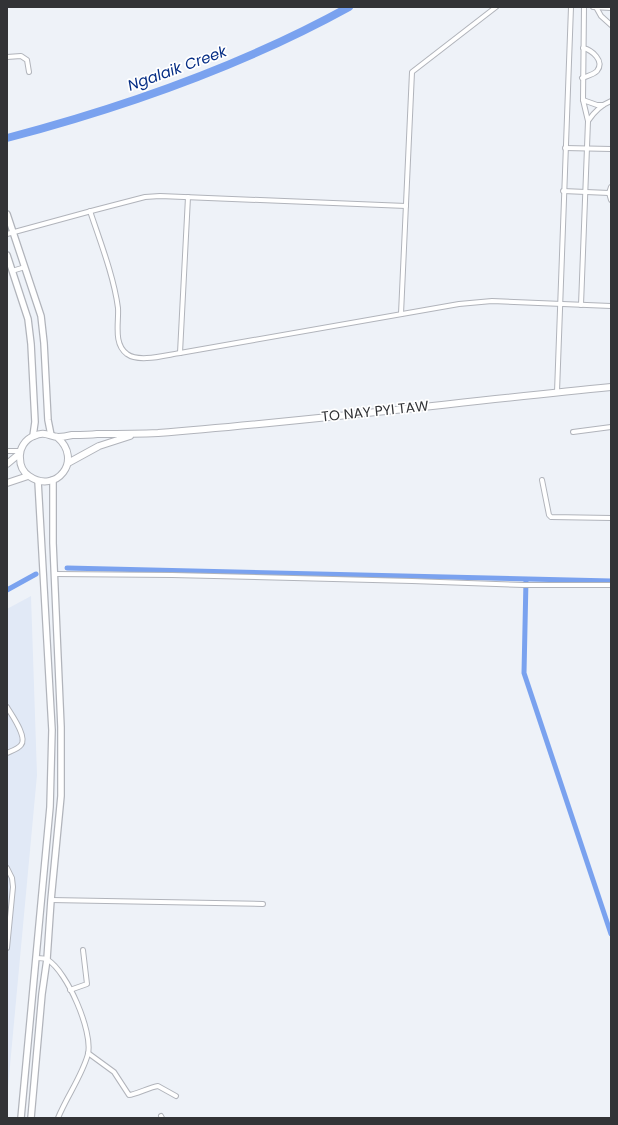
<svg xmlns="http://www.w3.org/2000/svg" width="618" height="1125" viewBox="0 0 618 1125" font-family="Poppins,sans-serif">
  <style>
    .built { fill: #e1e9f6 }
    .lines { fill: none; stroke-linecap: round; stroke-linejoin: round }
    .canal { stroke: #7aa2ef; stroke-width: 5 }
    .river { stroke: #7aa2ef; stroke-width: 8 }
    .minor-casing { stroke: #b1b4bb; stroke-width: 6 }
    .secondary-casing { stroke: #b1b4bb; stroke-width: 8 }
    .primary-casing { stroke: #b1b4bb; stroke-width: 8 }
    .minor { stroke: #fff; stroke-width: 4 }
    .secondary { stroke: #fff; stroke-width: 5.5 }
    .primary { stroke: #fff; stroke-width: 6 }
    .labels { text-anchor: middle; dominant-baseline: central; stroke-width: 3.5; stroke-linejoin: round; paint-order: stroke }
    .street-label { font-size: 14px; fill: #323336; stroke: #fff }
    .water-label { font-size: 15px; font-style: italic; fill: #062e85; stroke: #fff }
  </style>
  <rect width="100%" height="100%" fill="#eef2f8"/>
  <!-- built -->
  <polygon class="built" points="31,596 37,775 7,1098 7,609"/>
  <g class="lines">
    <!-- canal -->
    <g class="canal">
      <polyline points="67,568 611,581"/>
      <polyline points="526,580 524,673 611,934"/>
      <polyline points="7,590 36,574"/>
    </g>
    <!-- river -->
    <path class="river" d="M7,138C125,107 242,66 349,7"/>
    <defs>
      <g id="minor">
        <polyline points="584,7 583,100 588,121"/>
        <polyline points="593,7 611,8"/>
        <polyline points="596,7 601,16 611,25"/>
        <polyline points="7,57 21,56 27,60 29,72"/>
        <path d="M582,78C587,76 593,75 597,71C605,61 592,50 583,48"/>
        <polyline points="583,100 597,105 603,105"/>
        <polyline points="565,148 611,149"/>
        <polyline points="611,187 609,193 611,200"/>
        <polyline points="563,191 609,193"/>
        <path d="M90,211C100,241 114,277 118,308C119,322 113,344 127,354C139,363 166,355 180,353L459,304L492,301L611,306"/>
        <polyline points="7,234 95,210 145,197 160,196 406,206"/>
        <polyline points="12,271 25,267"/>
        <path d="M581,305L588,121C594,112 601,105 611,101"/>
        <polyline points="401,314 412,72 496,7"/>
        <polyline points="180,353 188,197"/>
        <polyline points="557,392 571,7"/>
        <polyline points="573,432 611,427"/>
        <polyline points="7,451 20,451"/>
        <polyline points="542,480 549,515 551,517 611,518"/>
        <polyline points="55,574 172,575 412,581 524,585 611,585"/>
        <path d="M7,707C11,714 28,737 21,745C18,749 11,751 7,753"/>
        <polyline points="7,868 12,878 13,887 7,948"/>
        <polyline points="51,900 263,904"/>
        <path d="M36,958C40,958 45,958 48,960C67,972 93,1031 88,1054C82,1076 67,1096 58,1118"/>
        <polyline points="70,990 87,984 83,950"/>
        <path d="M88,1053L114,1072L129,1095C135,1095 150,1087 158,1086L176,1096"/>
        <polyline points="161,1116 162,1118"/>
      </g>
      <g id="secondary">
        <polyline points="7,214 41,316 44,343 48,420 51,435"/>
        <polyline points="7,255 28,319 31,344 35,422 33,436"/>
        <polyline points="21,1118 50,807 52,730 38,481"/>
        <polyline points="31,1118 42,994 47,959 51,900 61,796 61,727 53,543 53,480"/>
      </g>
      <g id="primary">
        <path d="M57,437C84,460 56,495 29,476C23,472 20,465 20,458C19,449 25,439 34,436C44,431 49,436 58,437C63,437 68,436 72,435C80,435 89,435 97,434C117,434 137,434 158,433C309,421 460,402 611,387"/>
        <polyline points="68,463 99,446 130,436"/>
        <polyline points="7,464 19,454"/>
        <polyline points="7,483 28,476"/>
      </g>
    </defs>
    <!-- minor casing -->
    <use href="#minor" class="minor-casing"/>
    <!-- secondary casing -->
    <use href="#secondary" class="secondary-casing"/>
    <!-- primary casing -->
    <use href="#primary" class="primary-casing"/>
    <!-- minor -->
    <use href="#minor" class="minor"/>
    <!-- secondary -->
    <use href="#secondary" class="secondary"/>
    <!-- primary -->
    <use href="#primary" class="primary"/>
  </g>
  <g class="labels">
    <!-- street labels -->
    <g class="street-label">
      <text transform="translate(375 411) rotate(-6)">TO NAY PYI TAW</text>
    </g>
    <!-- water labels -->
    <g class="water-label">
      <text transform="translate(177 68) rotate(-20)">Ngalaik Creek</text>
    </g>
  </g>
  <!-- border -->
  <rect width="618" height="1125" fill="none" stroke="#323336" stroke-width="16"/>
</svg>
